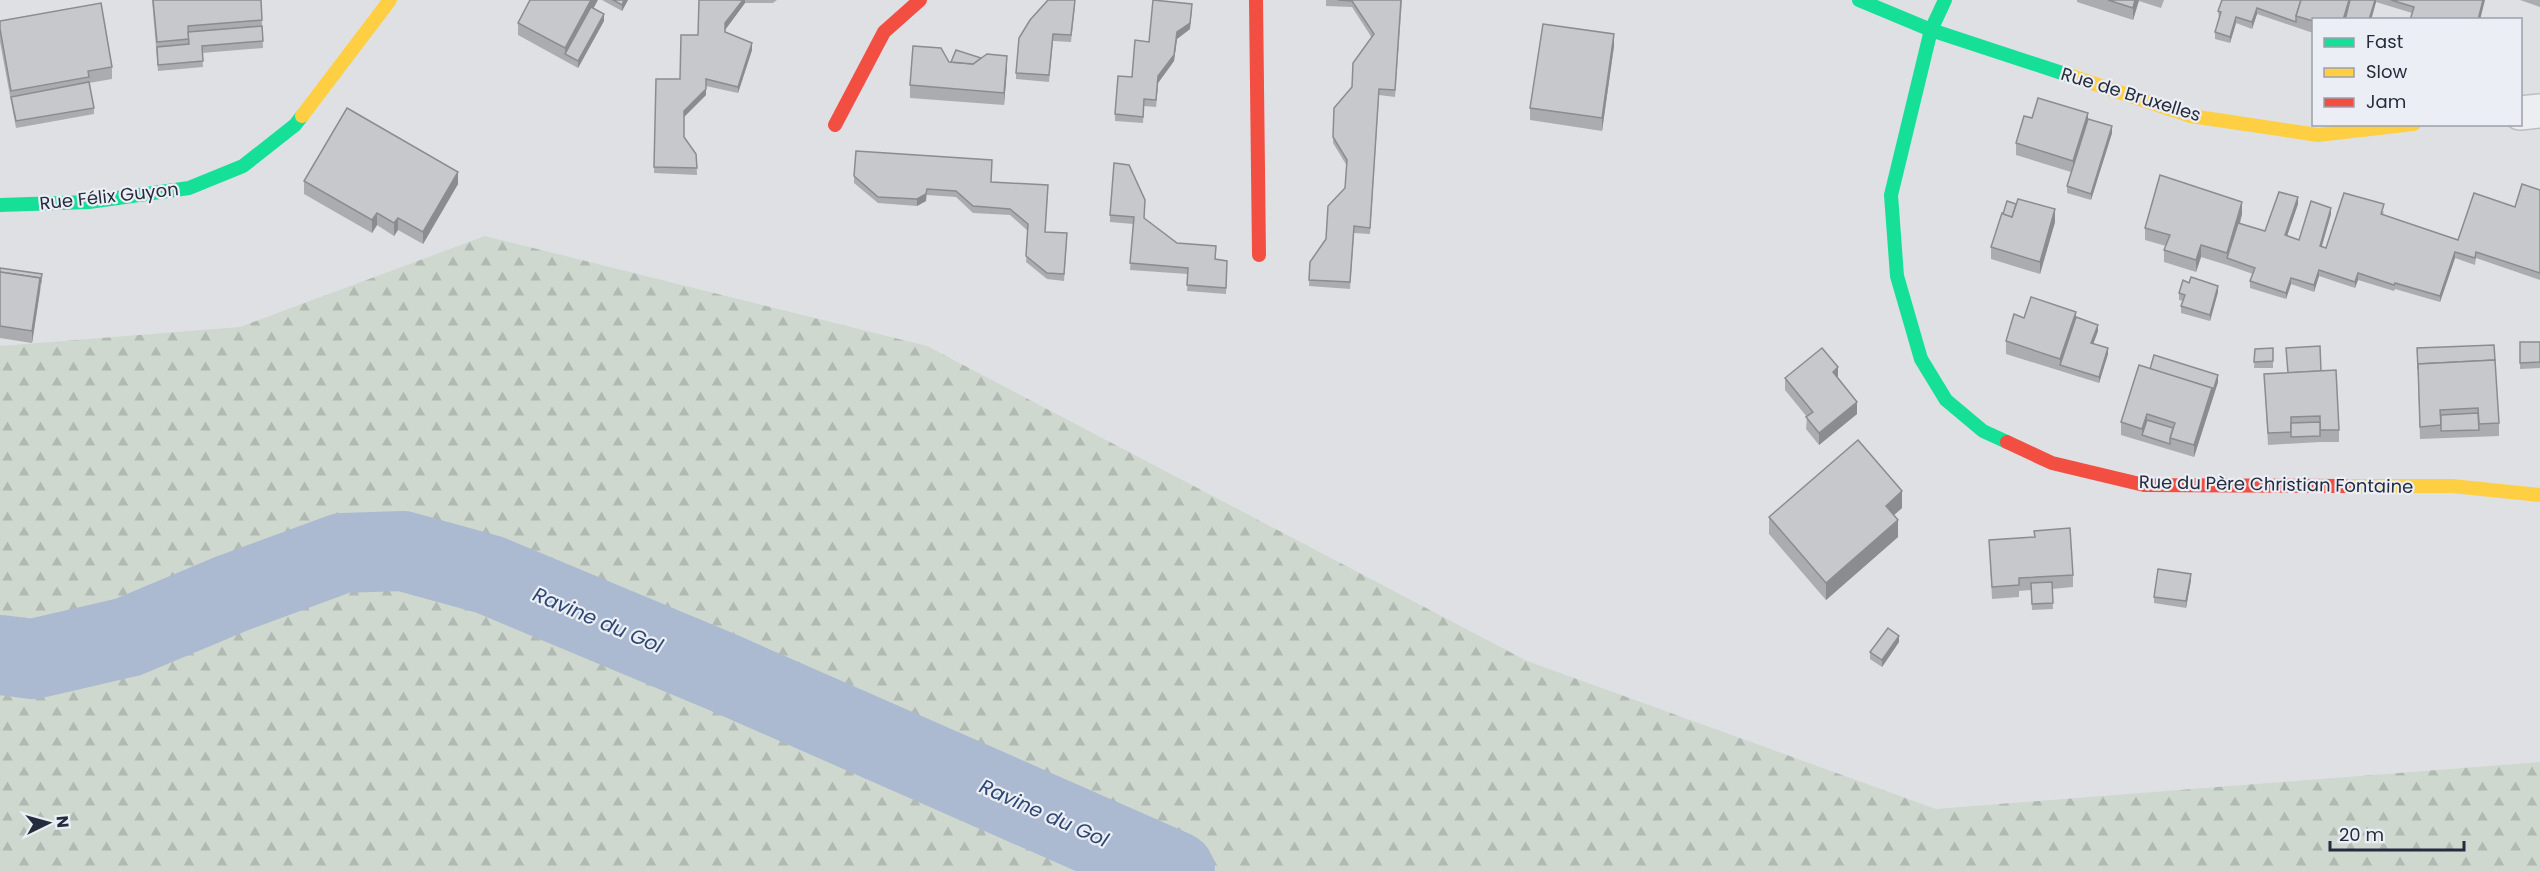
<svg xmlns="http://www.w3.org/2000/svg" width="2540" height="871" viewBox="0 0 2540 871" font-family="Poppins,sans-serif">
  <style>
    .forest { fill: url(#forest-firs) }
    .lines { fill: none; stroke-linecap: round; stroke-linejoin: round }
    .river { stroke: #abbad1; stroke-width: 80 }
    .street-casing { stroke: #bdbec2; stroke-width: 36 }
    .street { stroke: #edeef1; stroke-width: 33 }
    .fast { stroke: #16e098; stroke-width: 14 }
    .slow { stroke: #ffcf43; stroke-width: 14 }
    .jam { stroke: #f24e42; stroke-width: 14 }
    .wall { fill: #abacaf }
    .shaded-wall { fill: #8b8c8f }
    .building { fill: #c7c8cc; stroke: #8b8c8f; stroke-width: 1.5 }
    .labels { text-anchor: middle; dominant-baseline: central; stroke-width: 4.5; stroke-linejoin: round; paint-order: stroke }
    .street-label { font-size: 18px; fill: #252c3d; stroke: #ebeef4 }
    .water-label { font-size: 20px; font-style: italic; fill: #2e4772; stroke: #ebeef4 }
  </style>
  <defs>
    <pattern id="forest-firs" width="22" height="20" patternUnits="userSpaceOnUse" patternTransform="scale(1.5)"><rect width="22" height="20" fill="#ced8ce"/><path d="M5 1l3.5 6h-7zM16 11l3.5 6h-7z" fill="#b1bab2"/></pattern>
  </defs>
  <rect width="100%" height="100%" fill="#dfe0e4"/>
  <!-- forest -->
  <polygon class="forest" points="485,236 927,346 1527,661 1936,809 2540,762 2540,871 0,871 0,346 240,327"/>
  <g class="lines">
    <!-- river -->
    <polyline class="river" points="0,655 33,659 128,637 233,593 342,553 403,551 490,575 722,672 1175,871"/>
    <defs>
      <polyline id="street" points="2520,113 2540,111"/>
    </defs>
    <!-- street casing -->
    <use href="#street" class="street-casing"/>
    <!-- street -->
    <use href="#street" class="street"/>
    <!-- fast -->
    <g class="fast">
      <polyline points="1859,0 1931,30 2071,76"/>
      <polyline points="1945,0 1931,30 1891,195 1897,276 1921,359 1946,400 1983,431 2007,442"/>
      <polyline points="0,205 89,202 189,188 243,166 295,125 302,116"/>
    </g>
    <!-- slow -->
    <g class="slow">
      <polyline points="2071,76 2191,116 2318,135 2414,124"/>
      <polyline points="302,116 390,0"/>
      <polyline points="2344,486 2452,486 2540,495"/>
    </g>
    <!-- jam -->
    <g class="jam">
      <polyline points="1256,0 1259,255"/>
      <polyline points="835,125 884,32 920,0"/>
      <polyline points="2007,442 2052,463 2144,485 2344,486"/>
    </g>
  </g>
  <!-- wall -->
  <g class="wall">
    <polygon points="152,0 261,0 263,48 202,53 203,67 158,71"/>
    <polygon points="602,0 628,0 622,11"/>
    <polygon points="699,0 777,0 773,3 745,3 725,30 725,32 752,50 738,93 706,86 706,95 684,117 684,137 696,154 697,175 654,173 656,79 680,79 698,35"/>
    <polygon points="1326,0 1402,0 1395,97 1379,95 1370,234 1354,233 1350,289 1309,286 1310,262 1326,239 1345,188 1347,166 1333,143 1334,108 1352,87 1372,38 1352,7 1326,6"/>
    <polygon points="2077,0 2164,0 2161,8 2139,1 2133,20 2077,2"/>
    <polygon points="2222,0 2485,0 2412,13 2376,2 2371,20 2313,20 2313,33 2257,14 2252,29 2236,23 2230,43 2215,39 2215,32 2219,18 2218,11"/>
    <polygon points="2520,0 2540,0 2540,7"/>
    <polygon points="1075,6 1071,42 1053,41 1049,82 1016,79 1016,73"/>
    <polygon points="593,8 604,21 578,68 518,35 518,23"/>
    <polygon points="1192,10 1190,29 1177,39 1174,61 1158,83 1156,107 1144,106 1143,123 1115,121 1115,114 1149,42"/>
    <polygon points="0,21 112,67 112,79 89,83 94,108 94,114 16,128 0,42"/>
    <polygon points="1614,46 1602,131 1530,120 1530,108"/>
    <polygon points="949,62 1007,68 1004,105 910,98 910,85"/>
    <polygon points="2032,118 2088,119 2112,133 2091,200 2067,193 2067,186 2071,172 2016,155 2016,143"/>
    <polygon points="992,167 991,182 1048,192 1045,232 1067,239 1064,281 1047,279 1026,262 1028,231 1010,215 973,213 956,197 927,195 926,201 917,206 878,203 854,183 854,176"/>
    <polygon points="304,181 458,184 423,244 398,230 394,236 377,225 372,233 304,194"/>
    <polygon points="2540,190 2540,280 2476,258 2475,265 2455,258 2440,302 2395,289 2394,291 2358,280 2355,288 2319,276 2314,292 2291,284 2286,299 2250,288 2250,281 2253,274 2227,265 2201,257 2196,272 2164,262 2164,250 2166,246 2145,240 2145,228 2242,214 2240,224 2265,231 2298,204 2287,236 2299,240 2331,214 2322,246 2326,248 2384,211 2383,215 2458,240 2515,207"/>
    <polygon points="1145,206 1144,218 1177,243 1216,260 1227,261 1226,294 1187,291 1188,274 1130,270 1133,224 1110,222 1110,215"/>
    <polygon points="2055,222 2040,274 1991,259 1991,247"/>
    <polygon points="0,268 42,280 32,343 0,338"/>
    <polygon points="2218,292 2210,321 2181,313 2181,306 2183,301 2179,300 2179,293"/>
    <polygon points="2076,317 2098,331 2093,344 2108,354 2099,383 2006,354 2006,341 2024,318"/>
    <polygon points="2520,342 2540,342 2540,368 2520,369"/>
    <polygon points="2273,348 2273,368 2254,368 2255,349"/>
    <polygon points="2417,348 2499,423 2499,436 2420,439"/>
    <polygon points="2150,369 2218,382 2194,457 2121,435 2121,422"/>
    <polygon points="2321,371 2339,430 2339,442 2320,442 2268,445 2264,374"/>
    <polygon points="1785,378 1838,378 1857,414 1819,445 1806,429 1807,417 1785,390"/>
    <polygon points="1902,508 1894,515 1898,537 1826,600 1769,534 1769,517"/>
    <polygon points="2034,531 2073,575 2073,587 2052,589 2053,609 2032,610 2031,590 2019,591 2019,597 1992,599 1989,540 2034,537"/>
    <polygon points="2191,580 2186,608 2154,603 2154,597"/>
    <polygon points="1899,642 1882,667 1870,659 1870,652"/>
  </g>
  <!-- shaded-wall -->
  <g class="shaded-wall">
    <polygon points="591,0 598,0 568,55 565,54 565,48"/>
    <polygon points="624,0 628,0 622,11 622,5"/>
    <polygon points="743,0 745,0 745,3 725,30 725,23"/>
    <polygon points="2135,0 2139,0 2133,20 2133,8"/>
    <polygon points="2349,0 2352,0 2347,20 2343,20"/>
    <polygon points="2375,0 2376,0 2376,2 2371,20 2369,20"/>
    <polygon points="2483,0 2485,0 2480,20 2478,20"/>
    <polygon points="1192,4 1190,29 1177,39 1174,61 1158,83 1156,107 1158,76 1177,32"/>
    <polygon points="2257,8 2257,14 2252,29 2252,22"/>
    <polygon points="604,14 604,21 578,68 578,61"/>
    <polygon points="2236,17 2236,23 2230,43 2230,37"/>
    <polygon points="1614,34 1614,46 1602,131 1602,118"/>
    <polygon points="752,43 752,50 738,93 738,87"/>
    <polygon points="1007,56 1007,68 1004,105 1004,93"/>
    <polygon points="706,89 706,95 684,117 684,111"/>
    <polygon points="2088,113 2088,126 2073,173 2073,161"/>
    <polygon points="2112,126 2112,133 2091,200 2091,194"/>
    <polygon points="458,172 458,184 423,244 423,232"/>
    <polygon points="926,194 926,201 917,206 917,199"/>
    <polygon points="2298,197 2298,204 2285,242 2285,235"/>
    <polygon points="2242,202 2242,214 2229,259 2227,258 2227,265 2227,253"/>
    <polygon points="2331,208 2331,214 2320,252 2320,246"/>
    <polygon points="2055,209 2055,222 2040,274 2040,262"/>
    <polygon points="377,213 377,225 372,233 372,220"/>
    <polygon points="398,218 398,230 394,236 394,223"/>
    <polygon points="2201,245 2201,257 2196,272 2196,260"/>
    <polygon points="2455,252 2455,258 2440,302 2440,296"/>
    <polygon points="2319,270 2319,276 2314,292 2314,285"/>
    <polygon points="2358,273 2358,280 2355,288 2355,282"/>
    <polygon points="40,278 40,290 32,343 32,331"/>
    <polygon points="2291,278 2291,284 2286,299 2286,293"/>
    <polygon points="2218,286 2218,292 2210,321 2210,315"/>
    <polygon points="2076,312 2076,324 2060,365 2060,359"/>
    <polygon points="2098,325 2098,331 2091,350 2091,343"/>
    <polygon points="2108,348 2108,354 2099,383 2099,377"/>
    <polygon points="1838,367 1838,380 1833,372"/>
    <polygon points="2218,375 2218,382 2194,457 2194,445 2212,388"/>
    <polygon points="1857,402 1857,414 1819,445 1819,433"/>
    <polygon points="2147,414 2147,427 2142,435 2142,429"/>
    <polygon points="1902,491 1902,508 1886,522 1886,506"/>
    <polygon points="1898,520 1898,537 1826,600 1826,583"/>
    <polygon points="2191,574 2191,580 2186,608 2186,601"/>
    <polygon points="1899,636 1899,642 1882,667 1882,660"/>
  </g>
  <!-- building -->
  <g class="building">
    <polygon points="153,0 261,0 262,20 188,26 189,39 157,42"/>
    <polygon points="530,0 591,0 565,48 518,23"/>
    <polygon points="613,0 624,0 622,5"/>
    <polygon points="699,0 743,0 725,23 725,32 752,43 738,87 706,79 706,89 684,111 684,137 696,154 697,168 654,167 656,79 680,79 681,35 698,35"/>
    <polygon points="1048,0 1075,0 1071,35 1053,34 1049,75 1016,73 1019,38 1030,20"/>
    <polygon points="1153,0 1192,4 1190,23 1177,32 1174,55 1158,76 1156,100 1144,99 1143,117 1115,114 1118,76 1132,77 1135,40 1149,42"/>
    <polygon points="1338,0 1401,0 1395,90 1379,89 1370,228 1354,226 1350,282 1309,280 1310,262 1326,239 1328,206 1345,188 1347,160 1333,137 1334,108 1352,87 1353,63 1374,34 1352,1"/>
    <polygon points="2108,0 2135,0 2133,8"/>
    <polygon points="2222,0 2301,0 2296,16 2296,22 2257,8 2252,22 2236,17 2230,37 2215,32 2221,12 2218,11"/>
    <polygon points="2301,0 2349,0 2343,20 2313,20 2313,21 2296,16"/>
    <polygon points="2350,0 2375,0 2369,20 2345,20"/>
    <polygon points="2391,0 2483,0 2478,20 2410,20 2414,7"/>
    <polygon points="101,3 112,67 88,71 89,77 11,91 0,29 0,21"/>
    <polygon points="591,7 604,14 578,61 565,54"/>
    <polygon points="1543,24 1614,34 1602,118 1530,108"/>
    <polygon points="262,26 263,41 202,46 203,61 158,65 157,47 189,44 188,32"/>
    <polygon points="913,46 941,48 949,62 973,64 987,54 1007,56 1004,93 910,85"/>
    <polygon points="956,50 981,58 973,64 951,62"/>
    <polygon points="89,82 94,108 16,121 11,97"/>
    <polygon points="2038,98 2088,113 2073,161 2016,143 2024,116 2032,118"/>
    <polygon points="347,108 458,172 423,232 398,218 394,223 377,213 372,220 304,181"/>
    <polygon points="2088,119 2112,126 2091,194 2067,186"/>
    <polygon points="856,151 992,160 991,182 1048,185 1045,232 1067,233 1064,274 1047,273 1026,256 1028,224 1010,209 973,206 956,191 927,189 926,194 917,199 878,197 854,176"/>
    <polygon points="1114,163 1129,165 1145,200 1144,218 1177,243 1216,246 1215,259 1227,261 1226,288 1187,285 1188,268 1130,263 1134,217 1110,215"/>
    <polygon points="2160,175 2242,202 2227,253 2201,245 2196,260 2164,250 2170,235 2145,228"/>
    <polygon points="2522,184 2540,190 2540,273 2476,252 2475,258 2455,252 2440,296 2395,283 2394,285 2358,273 2355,282 2319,270 2314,285 2291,278 2286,293 2250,281 2255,268 2227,258 2238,223 2265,231 2279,192 2298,197 2285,235 2299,240 2311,201 2331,208 2320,246 2326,248 2344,193 2384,204 2381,214 2458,240 2474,193 2515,207"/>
    <polygon points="2018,199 2055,209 2040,262 1991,247 2002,213 2012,217"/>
    <polygon points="2007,201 2016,204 2012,217 2003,214"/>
    <polygon points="0,268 42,274 40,284 40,278 0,272"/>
    <polygon points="0,272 40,278 32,331 0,326"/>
    <polygon points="2191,277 2218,286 2210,315 2181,306 2185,295 2179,293 2183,280 2189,283"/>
    <polygon points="2031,297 2076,312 2060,359 2006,341 2014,314 2024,318"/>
    <polygon points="2076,317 2098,325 2091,343 2108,348 2099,377 2060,365"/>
    <polygon points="2520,342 2540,342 2540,362 2520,363"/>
    <polygon points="2494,345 2495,360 2418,364 2418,369 2417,348"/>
    <polygon points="2320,346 2321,371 2288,373 2286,348"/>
    <polygon points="1822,348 1838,367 1833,372 1857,402 1819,433 1806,417 1813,412 1785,378"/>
    <polygon points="2273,348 2273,361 2254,362 2255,349"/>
    <polygon points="2154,355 2218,375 2212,394 2212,388 2150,369"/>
    <polygon points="2495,360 2499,423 2479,424 2478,408 2440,410 2441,425 2420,427 2418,364"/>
    <polygon points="2139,365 2212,388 2194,445 2170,438 2175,423 2147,414 2142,429 2121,422"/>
    <polygon points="2336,370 2339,430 2320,430 2320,416 2291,417 2291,432 2268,433 2264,374"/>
    <polygon points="2478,413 2479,430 2441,431 2441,415"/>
    <polygon points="2147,420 2173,428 2170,438 2170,444 2142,435"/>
    <polygon points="2320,422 2320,436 2291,437 2291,423"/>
    <polygon points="1858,440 1902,491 1886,506 1898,520 1826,583 1769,517"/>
    <polygon points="2070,528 2073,575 2019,578 2019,585 1992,587 1989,540 2035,537 2034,531"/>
    <polygon points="2158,569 2191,574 2186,601 2154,597"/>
    <polygon points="2052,582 2053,603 2032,604 2031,583"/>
    <polygon points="1888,628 1899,636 1882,660 1870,652"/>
  </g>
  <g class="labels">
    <!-- street labels -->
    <g class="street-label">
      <text transform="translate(2131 94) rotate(17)">Rue de Bruxelles</text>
      <text transform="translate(109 196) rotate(-6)">Rue Félix Guyon</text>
      <text transform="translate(2276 484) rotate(1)">Rue du Père Christian Fontaine</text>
    </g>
    <!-- water labels -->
    <g class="water-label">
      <text transform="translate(598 620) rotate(23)">Ravine du Gol</text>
      <text transform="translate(1044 813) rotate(24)">Ravine du Gol</text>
    </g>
  </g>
  <!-- legend -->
  <rect x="2312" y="18" width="210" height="108" fill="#ebeef4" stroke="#9ca0ab" stroke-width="1.5"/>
  <rect x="2324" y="38" width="30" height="9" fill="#16e098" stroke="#9ca0ab" stroke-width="1.5"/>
  <text x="2366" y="48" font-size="18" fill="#252c3d">Fast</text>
  <rect x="2324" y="68" width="30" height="9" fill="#ffcf43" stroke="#9ca0ab" stroke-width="1.5"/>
  <text x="2366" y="78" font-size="18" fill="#252c3d">Slow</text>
  <rect x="2324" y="98" width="30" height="9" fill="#f24e42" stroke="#9ca0ab" stroke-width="1.5"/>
  <text x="2366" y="108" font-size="18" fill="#252c3d">Jam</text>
  <!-- north arrow -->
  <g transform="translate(48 823) rotate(85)" stroke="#ebeef4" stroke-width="4.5" paint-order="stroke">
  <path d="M0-4.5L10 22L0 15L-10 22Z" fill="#252c3d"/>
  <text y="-9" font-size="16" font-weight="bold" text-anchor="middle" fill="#252c3d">N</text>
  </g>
  <!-- scale -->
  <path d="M2330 841v9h134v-9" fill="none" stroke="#252c3d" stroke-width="3"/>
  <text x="2339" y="841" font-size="18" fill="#252c3d" stroke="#ebeef4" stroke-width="4.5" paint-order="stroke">20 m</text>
</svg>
